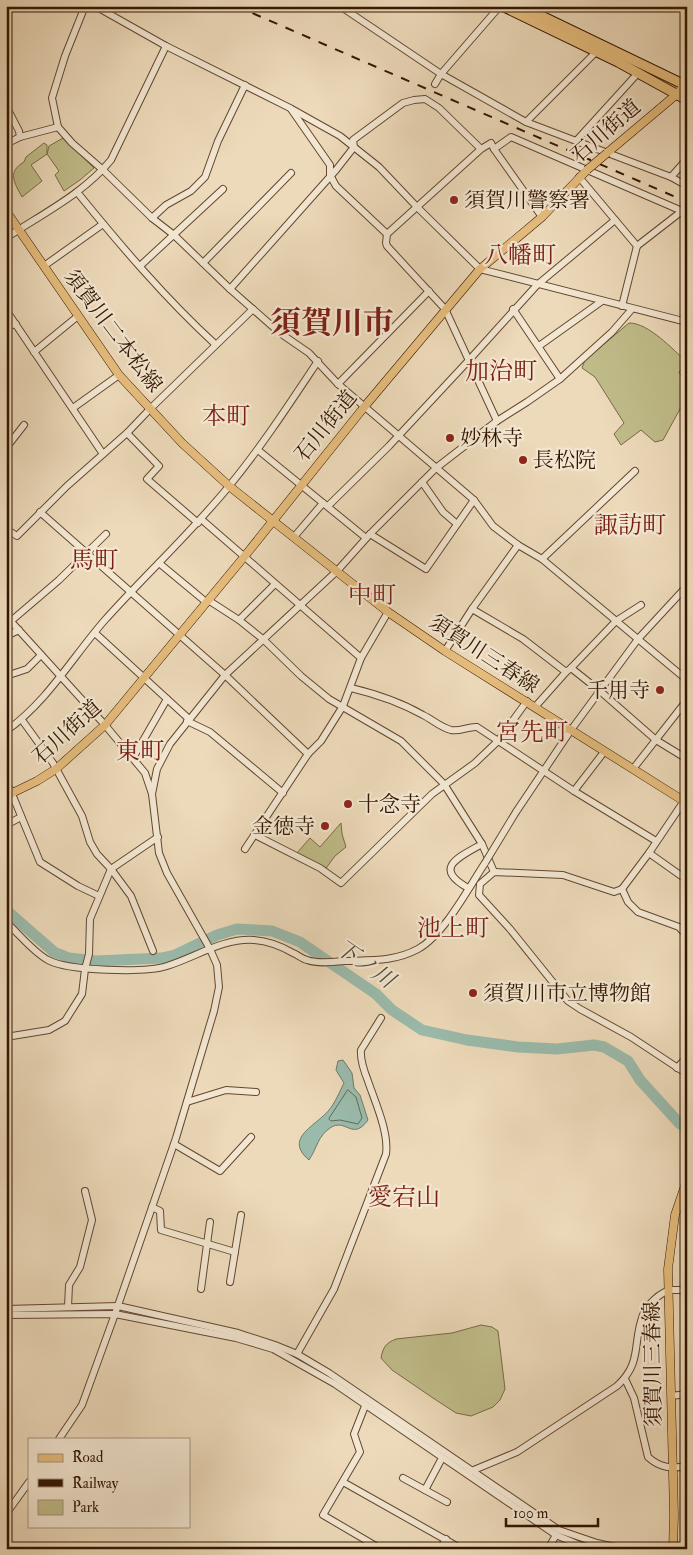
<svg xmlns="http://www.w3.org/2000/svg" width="693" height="1555" viewBox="0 0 693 1555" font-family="'IM FELL Double Pica','Noto Serif JP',serif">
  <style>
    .green { fill: #c0bd8a; stroke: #7a6a46 }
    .water { fill: #9abbac; stroke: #717968 }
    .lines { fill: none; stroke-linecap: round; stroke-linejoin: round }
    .shore { stroke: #666857; stroke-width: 1 }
    .river { stroke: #9abbac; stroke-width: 11 }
    .minor-casing { stroke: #624730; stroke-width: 8 }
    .major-casing { stroke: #331602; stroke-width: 9 }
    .highway-casing { stroke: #331602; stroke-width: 11 }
    .minor { stroke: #f3e7d2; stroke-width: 6 }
    .major { stroke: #e6bd7d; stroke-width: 8 }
    .highway { stroke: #e6bd7d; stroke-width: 9 }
    .rail { stroke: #331602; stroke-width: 2; stroke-dasharray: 9 9; stroke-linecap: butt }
    .minor-bridge-casing { stroke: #624730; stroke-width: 8; stroke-linecap: butt }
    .major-bridge-casing { stroke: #331602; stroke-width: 9; stroke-linecap: butt }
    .minor-bridge { stroke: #f3e7d2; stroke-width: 6 }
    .major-bridge { stroke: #e6bd7d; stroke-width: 8 }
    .poi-dot { fill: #8f2418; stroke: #f3e7d2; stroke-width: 2 }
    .labels { text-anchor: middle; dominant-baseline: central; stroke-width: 4.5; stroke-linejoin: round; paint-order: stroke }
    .street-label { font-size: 21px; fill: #331602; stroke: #f3e7d2 }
    .poi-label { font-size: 21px; fill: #331602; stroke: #f3e7d2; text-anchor: start }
    .water-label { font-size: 22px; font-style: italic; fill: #57503e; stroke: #f3e7d2 }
    .quarter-label { font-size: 24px; fill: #7a1f14; stroke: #f3e7d2 }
    .town-label { font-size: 31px; font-weight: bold; fill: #7a1f14; stroke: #f3e7d2 }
  </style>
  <rect width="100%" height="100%" fill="#eddaba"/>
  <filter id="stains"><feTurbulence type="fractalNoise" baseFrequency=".004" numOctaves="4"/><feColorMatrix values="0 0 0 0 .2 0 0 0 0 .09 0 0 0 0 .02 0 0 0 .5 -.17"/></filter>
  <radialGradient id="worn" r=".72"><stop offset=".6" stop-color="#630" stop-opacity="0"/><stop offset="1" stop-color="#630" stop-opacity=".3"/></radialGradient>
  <!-- green -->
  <g class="green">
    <polygon points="63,138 94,168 80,180 64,191 55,175 59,171 47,154 49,146"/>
    <path d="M44,143L47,145V154L31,165L42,181L22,197C14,182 7,172 24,162L26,157Z"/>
    <path d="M629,323C649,323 672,349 687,362V365L679,372L683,379L687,377V400H685L663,440L655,442L641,430L621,445L614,434L624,423L595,377L582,368L585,360Z"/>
    <polygon points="341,823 342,834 346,847 335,856 324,871 297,853 310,838 320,847"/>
    <path d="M481,1325L492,1327L498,1331L505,1389L500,1400L493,1407L471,1416L456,1413L433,1398L392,1370L381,1358C383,1347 386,1343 396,1339L452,1333Z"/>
  </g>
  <!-- water -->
  <path class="water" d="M343,1060L352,1073L354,1088L360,1095L368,1120C352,1142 346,1117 330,1128C318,1136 317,1148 309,1160C283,1138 316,1126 329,1110C335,1103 340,1091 344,1083L336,1070L338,1061Z"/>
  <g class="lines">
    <!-- shore -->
    <polygon class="shore" points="348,1090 356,1097 362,1118 358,1124 340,1120 331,1121 329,1119"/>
    <!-- river -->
    <polyline class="river" points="6,910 54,952 69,958 96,961 162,958 175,955 217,935 237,929 272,931 300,942 376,994 392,1010 422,1030 467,1040 518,1047 557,1049 594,1045 604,1047 628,1061 640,1080 680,1124 687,1127"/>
    <defs>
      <g id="minor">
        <polyline points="85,6 65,56 52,98 58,127 72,143 103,170 152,218 174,235 230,289 280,333 309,353 338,384 474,500 493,526 518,545 542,559 687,680"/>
        <polyline points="95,6 166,46 290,108 340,136 379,167 417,207 480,269 687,322"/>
        <polyline points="340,6 441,74 526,122 671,177 687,186"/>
        <polyline points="435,84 441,74 500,6"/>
        <polyline points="6,106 19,131 20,137"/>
        <polyline points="291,109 330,165 330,175 336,186 387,234"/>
        <polyline points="526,122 596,52"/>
        <polyline points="577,140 638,73"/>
        <polyline points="6,144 20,137 58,127"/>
        <polyline points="494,149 542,217"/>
        <polyline points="579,177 637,246 622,306"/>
        <polyline points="671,177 687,159"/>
        <path d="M77,192C120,245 165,298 215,344"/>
        <polyline points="152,218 166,205 191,191 205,177 218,141 245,85"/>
        <path d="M6,238C42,214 83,194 111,160L166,46"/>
        <polyline points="203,263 291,173"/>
        <polyline points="44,266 103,224"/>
        <polyline points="140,266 223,189"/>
        <polyline points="230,289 336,170 354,147 353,140 403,103 414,100 425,99 439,108 481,149"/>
        <polyline points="513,309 560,379"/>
        <polyline points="6,310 103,454"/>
        <polyline points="6,327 16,324"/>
        <polyline points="539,346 602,301"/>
        <polyline points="34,352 78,316"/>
        <polyline points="338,384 429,291"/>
        <polyline points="73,408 119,375"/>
        <polyline points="497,421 445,309 387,246 386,243 387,234 481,149 491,143 494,149 511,137 682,211 637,246"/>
        <polyline points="127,433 159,466 147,479 198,523"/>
        <polyline points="6,448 24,425"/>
        <polyline points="258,450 366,538"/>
        <polyline points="422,482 443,512 457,524"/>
        <polyline points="328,506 389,446 470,359 537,285 615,220"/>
        <polyline points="40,512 225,675 308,754"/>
        <polyline points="201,519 361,658"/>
        <polyline points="6,529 17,536 67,486 127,433 150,409 253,309"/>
        <polyline points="370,534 426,569 474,500"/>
        <polyline points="294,537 323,503"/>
        <polyline points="542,559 635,471"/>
        <polyline points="159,563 206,602"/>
        <polyline points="208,600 239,620 264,640 301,676 329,699 401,741 444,784 482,844 494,872"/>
        <polyline points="472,609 523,639 566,672"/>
        <polyline points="6,616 105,725 145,773 152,794 159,853 167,873 210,949 217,965 219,987 214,1011 176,1138 115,1314 82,1405 59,1439"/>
        <polyline points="239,620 275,584"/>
        <polyline points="11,621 59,580 106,534"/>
        <polyline points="95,633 189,719"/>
        <polyline points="6,636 19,630"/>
        <polyline points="445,651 472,609 518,545"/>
        <polyline points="571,668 600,691 656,740 687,759"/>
        <polyline points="6,676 27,669 41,655"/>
        <path d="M351,688C376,694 400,702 423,715C433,720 440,727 451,730C460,732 469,726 477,727L574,791L656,841"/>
        <polyline points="535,707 566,672 571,668 616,621 641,605"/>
        <polyline points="22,720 53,763 82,816 90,842 97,854 111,869 131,896 153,951"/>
        <polyline points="187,721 210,732 283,793"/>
        <path d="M6,731C47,702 72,658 104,621C145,575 191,533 230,485C262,446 290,403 318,361"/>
        <polyline points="133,758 167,699"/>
        <polyline points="633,769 687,700"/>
        <polyline points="6,784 10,789 40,862 78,886 99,896"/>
        <polyline points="574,791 604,752"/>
        <polyline points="152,794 157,769 170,744 225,675 337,571 370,534 436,468 497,421 527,402 560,379 612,332 632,309"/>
        <polyline points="684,801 649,853 622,889 614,892 563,875 494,872 480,884 479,895 510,929 568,1001 580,1009 631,1037 687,1074"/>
        <polyline points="516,812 571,730 638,639 687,586"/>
        <polyline points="6,825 21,817"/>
        <polyline points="255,835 320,868 341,883 432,794 475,763 498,741 527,701"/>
        <polyline points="245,849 308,754 321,741 343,706 361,658 388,612"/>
        <polyline points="649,853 687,880"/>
        <path d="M468,888C432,868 459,857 482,844"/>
        <polyline points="622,889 628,902 638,912 679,927 687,936"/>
        <path d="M6,922C18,933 34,953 48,960C68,971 145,973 167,966C196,957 223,938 254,940C267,941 281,946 293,953C298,955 302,959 307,960C318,964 333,962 344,961C370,960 394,962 418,949C444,935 469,887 485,863"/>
        <polyline points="6,1037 49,1030 65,1021 82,994 85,969 89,954 90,919 111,869 158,837"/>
        <polyline points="677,1068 687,1057"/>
        <polyline points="187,1102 226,1090 256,1092"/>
        <polyline points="174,1144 220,1171 251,1137"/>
        <polyline points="152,1207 160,1211 161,1230 235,1252"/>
        <polyline points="230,1282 241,1215"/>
        <polyline points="201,1289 210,1222"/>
        <polyline points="68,1307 69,1285 80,1267 92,1220 85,1191"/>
        <polyline points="6,1309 118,1306 238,1333 275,1345 297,1354 329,1373 559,1530 597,1543 624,1549"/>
        <polyline points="6,1315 115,1314 236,1338 273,1349 335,1384 556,1535 589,1549"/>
        <path d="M297,1354L334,1289L386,1154C389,1132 375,1102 368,1081C364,1071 360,1060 361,1050L381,1018"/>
        <path d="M625,1379L634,1398L648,1457C660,1468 672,1469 687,1466"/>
        <polyline points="671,1396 687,1394"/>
        <polyline points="365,1406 354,1434 360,1452 323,1515 381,1549"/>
        <path d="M469,1472L517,1452L617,1386C643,1362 632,1343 643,1315C647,1305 660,1292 671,1290C676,1290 682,1290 687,1290"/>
        <polyline points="403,1478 425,1490 442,1458"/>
        <polyline points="343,1482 462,1549"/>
        <polyline points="425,1490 447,1502"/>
        <polyline points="6,1514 29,1482"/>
        <polyline points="440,1549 446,1539"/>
        <polyline points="548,1549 556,1535"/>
      </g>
      <g id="major">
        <polyline points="607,153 677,94 687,83"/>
        <polyline points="6,211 119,375 182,443 229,486 388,612 445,651 687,803"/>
        <polyline points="6,796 37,781 56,769 105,725 244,557 365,406 480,269 542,217 587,170"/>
        <polyline points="673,1549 674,1515 668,1269 675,1215 687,1180"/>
      </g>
      <g id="highway">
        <polyline points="502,6 618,62 687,100"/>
        <polyline points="521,6 687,86"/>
      </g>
    </defs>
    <!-- minor casing -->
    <use href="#minor" class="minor-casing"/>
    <!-- major casing -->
    <use href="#major" class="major-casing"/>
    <!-- highway casing -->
    <use href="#highway" class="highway-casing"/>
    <!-- minor -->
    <use href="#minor" class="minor"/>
    <!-- major -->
    <use href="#major" class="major"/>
    <!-- highway -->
    <use href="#highway" class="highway"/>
    <!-- rail -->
    <polyline class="rail" points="236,6 687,202"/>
    <defs>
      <polyline id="minor-bridge" points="485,863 516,812"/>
      <polyline id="major-bridge" points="587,170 607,153"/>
    </defs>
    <!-- minor-bridge casing -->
    <use href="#minor-bridge" class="minor-bridge-casing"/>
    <!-- major-bridge casing -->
    <use href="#major-bridge" class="major-bridge-casing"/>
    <!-- minor-bridge -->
    <use href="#minor-bridge" class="minor-bridge"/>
    <!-- major-bridge -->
    <use href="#major-bridge" class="major-bridge"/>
  </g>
  <!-- markers -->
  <g class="poi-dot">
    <circle cx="454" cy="200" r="5"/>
    <circle cx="450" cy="438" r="5"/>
    <circle cx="523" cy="460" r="5"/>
    <circle cx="660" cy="690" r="5"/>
    <circle cx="348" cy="804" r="5"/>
    <circle cx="325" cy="826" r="5"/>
    <circle cx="473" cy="993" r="5"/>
  </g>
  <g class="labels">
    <!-- street labels -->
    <g class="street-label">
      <text transform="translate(606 131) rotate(-41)">石川街道</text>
      <text transform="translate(113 331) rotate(53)">須賀川二本松線</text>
      <text transform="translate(326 426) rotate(-51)">石川街道</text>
      <text transform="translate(484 654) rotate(33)">須賀川三春線</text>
      <text transform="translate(67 732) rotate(-42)">石川街道</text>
      <text transform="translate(653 1364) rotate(-91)">須賀川三春線</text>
    </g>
    <!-- poi labels -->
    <g class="poi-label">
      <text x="464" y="200">須賀川警察署</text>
      <text x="460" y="438">妙林寺</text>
      <text x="533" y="460">長松院</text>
      <text x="650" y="690" text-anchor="end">千用寺</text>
      <text x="358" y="804">十念寺</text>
      <text x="315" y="826" text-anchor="end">金徳寺</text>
      <text x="483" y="993">須賀川市立博物館</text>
    </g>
    <!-- water labels -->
    <g class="water-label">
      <text transform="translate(365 964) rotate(35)">下ノ川</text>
    </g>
    <!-- quarter labels -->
    <g class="quarter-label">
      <text x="520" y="255">八幡町</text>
      <text x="501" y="371">加治町</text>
      <text x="226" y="416">本町</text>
      <text x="630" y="525">諏訪町</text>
      <text x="94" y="560">馬町</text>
      <text x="372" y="595">中町</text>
      <text x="532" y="732">宮先町</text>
      <text x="140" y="751">東町</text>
      <text x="453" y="928">池上町</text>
      <text x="404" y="1197">愛宕山</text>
    </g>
    <!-- town labels -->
    <g class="town-label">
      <text x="332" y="323">須賀川市</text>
    </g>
  </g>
  <!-- margin -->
  <rect width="693" height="1555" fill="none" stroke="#eddaba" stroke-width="25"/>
  <rect x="8" y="8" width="678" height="1540" fill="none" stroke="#331602" stroke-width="2.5"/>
  <rect x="12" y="12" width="668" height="1530" fill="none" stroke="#331602"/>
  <!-- legend -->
  <rect x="28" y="1438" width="162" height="90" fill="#f3e7d2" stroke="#a6937f"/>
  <rect x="38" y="1454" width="25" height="8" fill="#e6bd7d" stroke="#a6937f"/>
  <text x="72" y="1462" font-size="15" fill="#331602">Road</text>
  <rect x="38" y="1479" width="25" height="8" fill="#331602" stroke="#a6937f"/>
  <text x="72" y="1488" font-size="15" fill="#331602">Railway</text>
  <rect x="38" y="1500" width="25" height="15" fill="#c0bd8a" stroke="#a6937f"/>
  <text x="72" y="1512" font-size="15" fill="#331602">Park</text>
  <!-- scale -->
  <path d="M506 1518v8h92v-8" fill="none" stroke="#331602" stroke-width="2.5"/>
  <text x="513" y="1518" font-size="15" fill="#331602" stroke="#f3e7d2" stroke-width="4" paint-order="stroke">100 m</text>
  <rect width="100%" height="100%" filter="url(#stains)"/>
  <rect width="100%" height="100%" fill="url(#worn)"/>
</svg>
